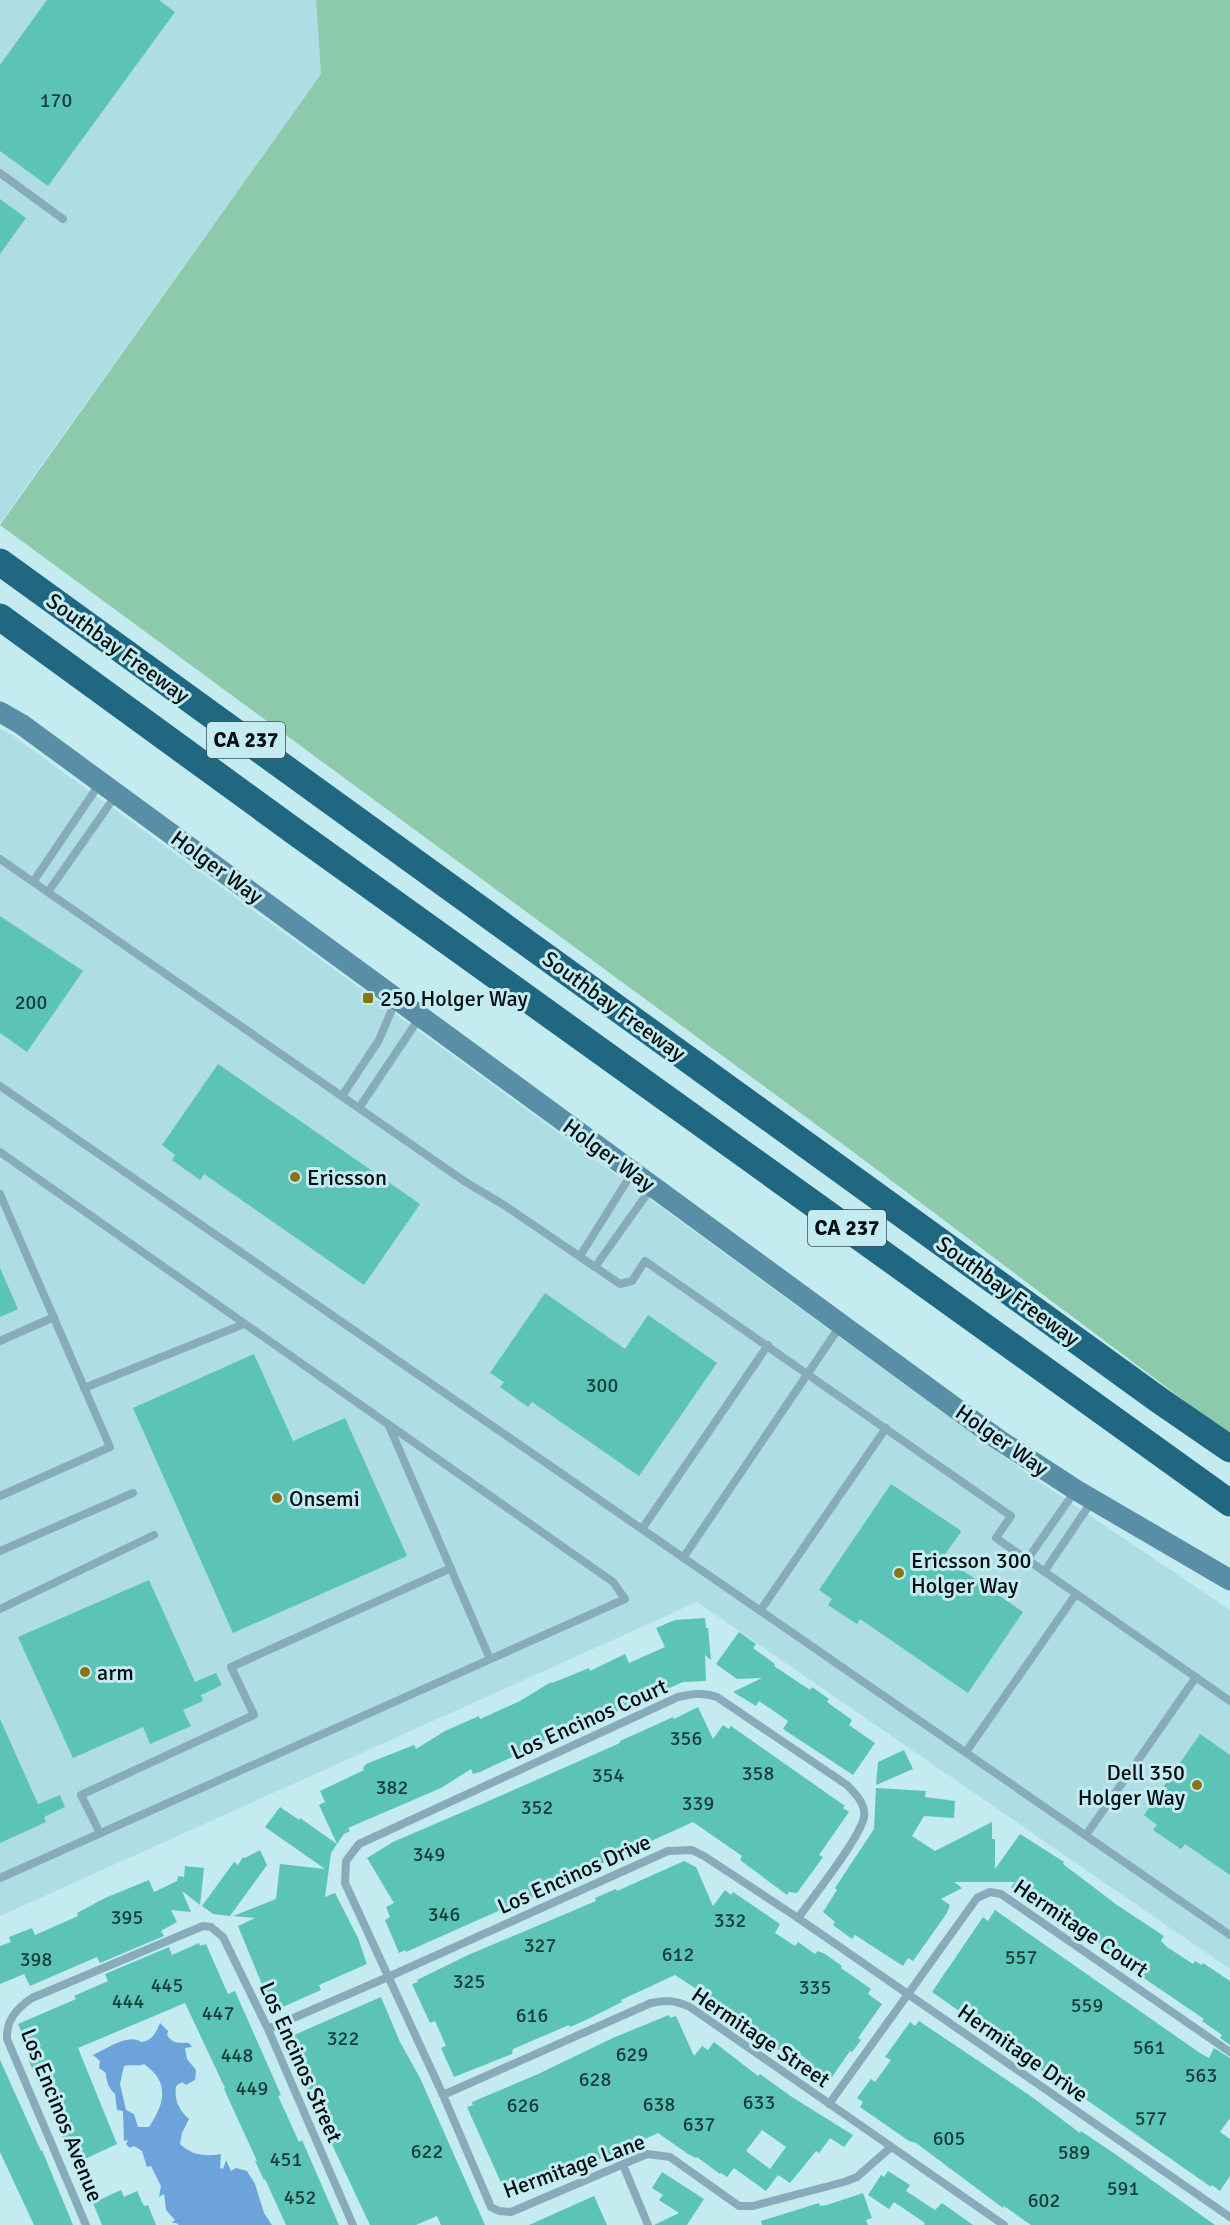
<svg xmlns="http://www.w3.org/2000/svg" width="1230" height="2225" viewBox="0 0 1230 2225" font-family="Signika,sans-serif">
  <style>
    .built { fill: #aedde3 }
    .green { fill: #8dcaab }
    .water { fill: #6ba3da; fill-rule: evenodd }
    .building { fill: #5bc4b7; fill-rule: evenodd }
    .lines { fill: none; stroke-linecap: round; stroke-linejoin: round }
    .lane { stroke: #87abba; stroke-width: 8 }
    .secondary { stroke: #588fa6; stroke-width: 21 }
    .highway { stroke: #206781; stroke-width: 27 }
    .poi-dot { fill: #877517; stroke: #c4ebf0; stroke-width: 2 }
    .labels { text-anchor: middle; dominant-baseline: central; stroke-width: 6; stroke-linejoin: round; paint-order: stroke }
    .number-label { font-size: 20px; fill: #183c39 }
    .shield { fill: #c4ebf0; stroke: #3c5052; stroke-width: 1.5 }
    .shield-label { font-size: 21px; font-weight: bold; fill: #020e0f }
    .street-label { font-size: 22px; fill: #020e0f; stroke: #c4ebf0 }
    .poi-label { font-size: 22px; fill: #020e0f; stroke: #c4ebf0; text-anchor: start }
  </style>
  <rect width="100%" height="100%" fill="#c4ebf0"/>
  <!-- built -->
  <g class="built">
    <polygon points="0,0 316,0 321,74 0,523"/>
    <polygon points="0,729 12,735 1022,1470 1230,1610 1230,1969 697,1602 0,1916"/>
  </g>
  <!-- green -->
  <polygon class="green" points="316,0 1230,0 1230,1435 852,1151 0,525 321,74"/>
  <!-- water -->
  <path class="water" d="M160,2023L168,2031L167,2035C174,2045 178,2042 189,2043L192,2047L185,2048L187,2059L196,2070L195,2080L186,2085L182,2082L176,2086C174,2100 179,2110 189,2119L182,2133L180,2144C191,2155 206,2157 221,2154L220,2168L223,2169L226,2160L231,2171L236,2168L247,2171L255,2184L264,2213L272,2225H179L176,2223H172L175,2220L166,2210L164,2194L159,2197L161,2186L151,2166L147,2167L142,2151L134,2146L130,2148L126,2144L128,2140L124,2141L123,2111L117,2110L115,2094C109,2089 106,2081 106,2073L99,2068L100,2061L93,2055C106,2049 129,2033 141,2042C152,2041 156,2033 160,2023ZM144,2064C170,2082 165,2103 149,2127H138L134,2114L126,2110L120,2084L124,2066C131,2064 137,2067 144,2064Z"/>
  <!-- building -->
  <g class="building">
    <polygon points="47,0 159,0 175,12 48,186 0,151 0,65"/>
    <polygon points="0,199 26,218 0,254"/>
    <polygon points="0,916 83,971 27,1052 0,1033"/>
    <polygon points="218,1064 420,1204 364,1285 204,1174 200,1180 172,1160 175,1155 162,1145"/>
    <polygon points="0,1268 18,1309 0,1317"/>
    <polygon points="545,1293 625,1349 648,1315 717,1363 639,1476 532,1402 528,1407 500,1387 504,1382 490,1373"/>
    <polygon points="254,1354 293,1441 345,1418 407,1556 233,1633 133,1408"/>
    <polygon points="891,1484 960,1530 961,1532 943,1557 1023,1612 968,1693 860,1619 857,1624 828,1605 832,1599 819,1590"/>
    <polygon points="149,1580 195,1682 216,1673 222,1685 201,1695 203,1701 183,1710 191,1726 150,1744 143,1727 73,1758 18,1637"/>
    <polygon points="705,1618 706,1628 708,1628 711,1660 705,1655 706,1681 683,1682 589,1724 586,1716 536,1746 480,1772 473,1774 471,1769 441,1788 348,1828 350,1831 344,1834 337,1844 319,1805 325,1802 320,1791 364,1770 363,1768 366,1764 414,1745 416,1749 445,1731 479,1716 480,1719 520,1701 551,1682 552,1683 589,1668 590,1671 625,1654 629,1663 665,1647 656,1628 675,1620"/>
    <polygon points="739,1632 756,1644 753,1648 775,1664 774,1666 810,1690 812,1687 829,1699 827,1702 852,1720 849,1725 875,1743 853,1775 783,1729 788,1721 759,1701 756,1706 733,1692 762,1678 737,1679 716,1664"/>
    <polygon points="698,1707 713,1739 723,1725 729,1729 731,1726 845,1806 843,1808 849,1812 819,1855 823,1857 797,1893 789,1892 787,1895 740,1860 742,1856 693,1822 568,1879 533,1896 531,1900 517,1906 514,1904 406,1952 405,1950 399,1953 385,1920 390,1917 386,1907 394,1903 367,1858 393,1842 507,1793 620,1743 620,1741 673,1717 674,1719"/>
    <polygon points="0,1719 38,1804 60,1795 65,1807 44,1817 46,1822 0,1843"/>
    <polygon points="1200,1734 1230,1755 1230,1875 1185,1844 1181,1849 1153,1830 1157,1825 1144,1815"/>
    <polygon points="904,1750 913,1769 876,1785 878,1762"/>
    <polygon points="876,1788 926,1791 925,1797 955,1801 954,1818 924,1816 912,1836 935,1851 992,1822 992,1839 995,1839 995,1869 1020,1834 1064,1862 1063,1864 1117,1905 1164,1936 1161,1941 1167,1947 1193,1964 1195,1961 1202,1965 1203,1963 1230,1981 1230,2045 1220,2038 1222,2035 1202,2021 1204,2019 1104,1951 1106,1948 1062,1917 1061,1919 1011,1887 1015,1882 954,1882 962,1888 941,1899 950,1905 947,1913 913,1961 908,1958 903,1966 855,1935 852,1939 833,1925 835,1922 823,1912 837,1890 835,1888 874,1829"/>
    <polygon points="280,1807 299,1820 300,1818 337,1844 331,1853 325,1897 335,1893 358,1938 367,1964 319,1985 321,1990 278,2009 275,2002 270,2004 238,1926 255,1918 233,1916 276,1899 280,1864 325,1869 265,1827"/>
    <polygon points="260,1850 267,1865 230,1916 213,1914 202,1906 234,1862 238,1865 243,1857 245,1858"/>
    <polygon points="684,1861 696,1867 713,1906 725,1890 731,1895 733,1892 780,1924 775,1933 795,1946 798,1942 815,1954 818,1951 825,1954 842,1966 841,1968 871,1989 868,1994 882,2004 858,2038 861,2040 852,2052 850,2051 832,2077 828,2074 825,2078 810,2068 813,2064 790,2047 785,2053 769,2044 708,2001 710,1998 675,1975 621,2000 622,2002 588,2019 570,2027 569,2025 513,2049 512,2054 454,2077 441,2048 446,2046 435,2021 430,2023 412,1984 418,1982 417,1980 468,1955 596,1901 595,1898 616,1889 617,1891"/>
    <polygon points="185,1866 204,1868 200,1905 182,1891 191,1912 171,1910 177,1922 161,1931 164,1936 100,1963 97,1957 30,1986 24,1974 0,1984 0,1946 11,1942 9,1937 32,1928 35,1935 78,1916 77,1913 105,1898 149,1880 154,1892 177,1881 178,1876 184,1877"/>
    <polygon points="995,1910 1200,2053 1209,2058 1214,2048 1230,2058 1230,2118 1220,2132 1230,2139 1230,2176 1220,2191 1212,2185 1211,2187 1094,2105 1008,2048 1002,2044 1003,2042 932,1992 983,1917 988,1921"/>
    <polygon points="199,1943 200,1946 206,1944 228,1994 235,1991 281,2095 278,2096 299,2142 302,2140 339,2225 286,2225 265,2179 264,2180 255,2161 257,2161 224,2089 225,2088 185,2003 78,2048 117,2144 74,2164 28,2059 30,2058 20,2034 22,2033 18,2024 76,1999 74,1996 108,1981 105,1974 169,1947 172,1955"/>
    <polygon points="381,1997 400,2042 420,2078 485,2225 441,2225 437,2216 416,2225 370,2225 320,2119 307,2088 311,2086 293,2046 298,2044 294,2035"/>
    <path d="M669,2015L670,2018L676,2016L694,2056L702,2046L708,2050L714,2042L758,2076L760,2074L792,2097L853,2135L844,2147L830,2138L819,2153L816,2151L790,2183L778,2175L766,2191L734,2168L727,2177L721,2173L720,2174L697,2157L696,2158L688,2154L658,2133L532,2190L514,2197L513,2195L508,2198L467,2107L473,2105L472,2102L536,2075L615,2037ZM762,2130L786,2147L770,2169L746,2151Z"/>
    <polygon points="919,2021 1032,2097 1080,2133 1081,2131 1115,2154 1215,2225 1031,2225 1004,2206 1003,2208 916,2143 909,2141 860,2107 863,2102 857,2098 871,2079 875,2082 891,2060 885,2057 910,2022 915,2026"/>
    <polygon points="0,2060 41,2151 42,2150 73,2225 34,2225 0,2152"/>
    <polygon points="888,2171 910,2185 906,2191 935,2210 942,2203 973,2225 924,2225 925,2223 894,2202 889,2209 868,2195 881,2175 884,2177"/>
    <polygon points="662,2172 704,2199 687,2225 654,2225 679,2213 659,2200 663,2195 652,2188"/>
    <polygon points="121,2190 124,2197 137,2191 144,2206 148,2205 156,2225 102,2225 93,2203"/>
    <polygon points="863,2193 872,2218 866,2220 868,2225 762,2225 761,2221 819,2203 820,2206 827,2205"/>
    <polygon points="594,2196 607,2225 529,2225"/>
  </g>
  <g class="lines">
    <!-- lane -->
    <g class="lane">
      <polyline points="0,173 63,219"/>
      <polyline points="0,859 464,1181 504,1205 620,1284 632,1281 645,1261 1011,1516 996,1538 1230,1701"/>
      <polyline points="33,882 100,783"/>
      <polyline points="48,892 116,795"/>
      <polyline points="0,1086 1230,1935"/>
      <polyline points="342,1096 379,1040 396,1000"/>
      <polyline points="359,1108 420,1017"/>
      <polyline points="0,1152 613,1582 625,1599 0,1878"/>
      <polyline points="0,1194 110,1447 0,1496"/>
      <polyline points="580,1256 632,1173"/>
      <polyline points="595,1267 652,1187"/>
      <polyline points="0,1341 54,1317"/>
      <polyline points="84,1388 244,1324"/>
      <polyline points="389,1426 490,1659"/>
      <polyline points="642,1529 768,1345"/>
      <polyline points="0,1551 133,1493"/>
      <polyline points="683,1558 840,1326"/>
      <polyline points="1027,1560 1075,1491"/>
      <polyline points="1044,1572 1092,1501"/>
      <polyline points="0,1609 154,1535"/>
      <polyline points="760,1611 886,1428"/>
      <polyline points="966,1752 1076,1594"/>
      <polyline points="100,1833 81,1795 254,1715 231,1667 451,1568"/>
      <polyline points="1086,1835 1196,1677"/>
      <path d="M798,1918C813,1897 860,1838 864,1817C866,1804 855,1793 847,1785L717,1697C703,1692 692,1694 678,1697L359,1844L346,1861L345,1883L443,2095L491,2207L499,2211L511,2212L647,2154L670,2157L739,2206H753L844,2182L857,2177L891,2147"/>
      <polyline points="268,2029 388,1977 668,1851 692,1850 704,1856 798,1918 1230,2217"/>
      <path d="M443,2095L651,2003C666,2000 675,2000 690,2007L1004,2225"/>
      <polyline points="829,2104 977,1898 990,1892 1001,1894 1230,2052"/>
      <polyline points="623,2165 648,2225"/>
      <path d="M86,2225L7,2039C6,2020 17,2008 32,1998L203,1926L211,1927L223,1937L268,2029L353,2225"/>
    </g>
    <!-- secondary -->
    <polyline class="secondary" points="0,712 21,724 999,1440 1076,1490 1230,1580"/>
    <!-- highway -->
    <g class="highway">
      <polyline points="0,562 1159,1400 1230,1449"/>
      <polyline points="0,617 298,834 1230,1503"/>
    </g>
  </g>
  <!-- markers -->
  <g class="poi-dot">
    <rect x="362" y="992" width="12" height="12" rx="3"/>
    <circle cx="295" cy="1177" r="6"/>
    <circle cx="277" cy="1498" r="6"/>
    <circle cx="899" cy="1573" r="6"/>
    <circle cx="85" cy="1672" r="6"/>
    <circle cx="1197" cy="1785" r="6"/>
  </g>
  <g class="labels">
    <!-- number labels -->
    <g class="number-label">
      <text x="56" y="100">170</text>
      <text x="31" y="1002">200</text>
      <text x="602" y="1385">300</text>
      <text x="686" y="1738">356</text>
      <text x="758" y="1773">358</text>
      <text x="608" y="1775">354</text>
      <text x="392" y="1787">382</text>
      <text x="698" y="1803">339</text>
      <text x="537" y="1807">352</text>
      <text x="429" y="1854">349</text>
      <text x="444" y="1914">346</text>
      <text x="127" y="1917">395</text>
      <text x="730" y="1920">332</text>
      <text x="540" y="1945">327</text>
      <text x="678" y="1954">612</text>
      <text x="1021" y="1957">557</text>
      <text x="36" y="1959">398</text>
      <text x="469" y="1981">325</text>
      <text x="167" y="1985">445</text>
      <text x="815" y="1987">335</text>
      <text x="128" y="2001">444</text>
      <text x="1087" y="2005">559</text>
      <text x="218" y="2013">447</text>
      <text x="532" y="2015">616</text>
      <text x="343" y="2038">322</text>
      <text x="1149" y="2047">561</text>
      <text x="632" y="2054">629</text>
      <text x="237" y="2055">448</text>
      <text x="1201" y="2075">563</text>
      <text x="595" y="2079">628</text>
      <text x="252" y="2088">449</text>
      <text x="759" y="2102">633</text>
      <text x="659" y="2104">638</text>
      <text x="523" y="2105">626</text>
      <text x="1151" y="2118">577</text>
      <text x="699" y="2124">637</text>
      <text x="949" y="2138">605</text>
      <text x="427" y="2151">622</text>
      <text x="1074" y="2152">589</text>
      <text x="286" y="2159">451</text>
      <text x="1123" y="2188">591</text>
      <text x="300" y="2197">452</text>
      <text x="1044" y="2200">602</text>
    </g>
    <!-- shield labels -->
    <g class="shield">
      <rect x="207" y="722" width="78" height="36" rx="4.5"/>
      <rect x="808" y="1210" width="78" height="36" rx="4.5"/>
    </g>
    <g class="shield-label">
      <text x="246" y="740">CA 237</text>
      <text x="847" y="1228">CA 237</text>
    </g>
    <!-- street labels -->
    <g class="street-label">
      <text transform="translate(118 648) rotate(36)">Southbay Freeway</text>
      <text transform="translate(217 867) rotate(36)">Holger Way</text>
      <text transform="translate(614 1006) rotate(36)">Southbay Freeway</text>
      <text transform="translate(609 1155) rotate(36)">Holger Way</text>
      <text transform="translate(1008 1291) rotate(36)">Southbay Freeway</text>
      <text transform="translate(1002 1440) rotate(35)">Holger Way</text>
      <text transform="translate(589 1719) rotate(-24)">Los Encinos Court</text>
      <text transform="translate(574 1874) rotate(-24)">Los Encinos Drive</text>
      <text transform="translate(1081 1928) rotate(34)">Hermitage Court</text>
      <text transform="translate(761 2037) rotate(34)">Hermitage Street</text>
      <text transform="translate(1023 2053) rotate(35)">Hermitage Drive</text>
      <text transform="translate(301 2062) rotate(66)">Los Encinos Street</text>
      <text transform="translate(62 2115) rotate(68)">Los Encinos Avenue</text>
      <text transform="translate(574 2166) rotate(-20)">Hermitage Lane</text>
    </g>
    <!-- poi labels -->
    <g class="poi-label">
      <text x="380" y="998">250 Holger Way</text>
      <text x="307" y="1177">Ericsson</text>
      <text x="289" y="1498">Onsemi</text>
      <text x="911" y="1560">Ericsson 300<tspan x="911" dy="25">Holger Way</tspan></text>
      <text x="97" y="1672">arm</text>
      <text x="1185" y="1772" text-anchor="end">Dell 350<tspan x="1185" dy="25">Holger Way</tspan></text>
    </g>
  </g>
</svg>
